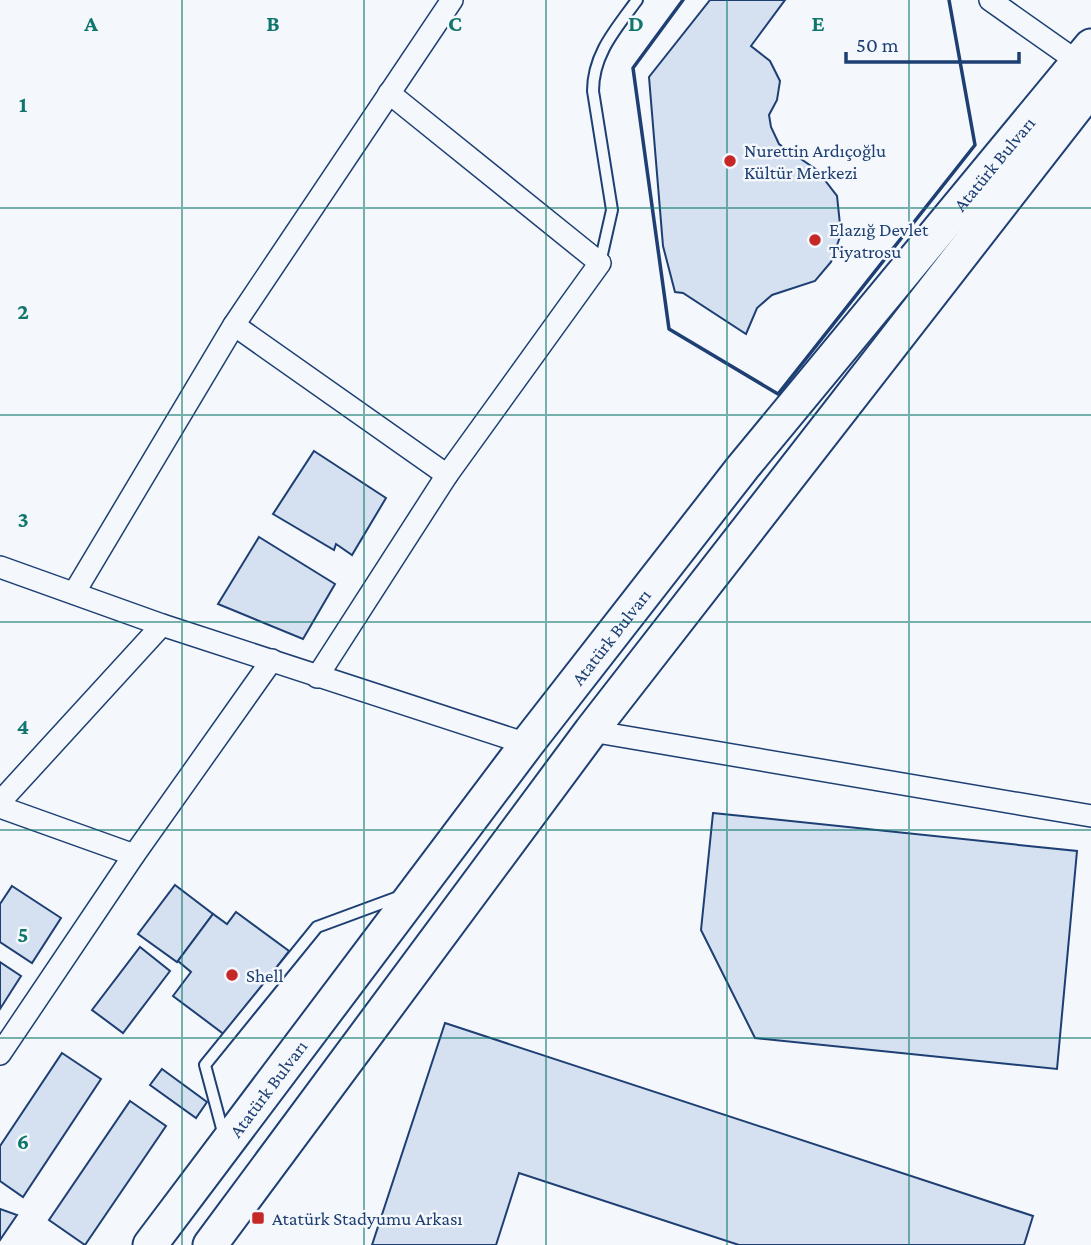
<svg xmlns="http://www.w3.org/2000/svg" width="1091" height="1245" viewBox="0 0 1091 1245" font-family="'Crimson Pro',serif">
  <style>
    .building { fill: #d5e0f0; stroke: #1d3f73; stroke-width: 2 }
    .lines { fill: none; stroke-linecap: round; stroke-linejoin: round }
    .lane-casing { stroke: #1d3f73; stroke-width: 14 }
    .street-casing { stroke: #1d3f73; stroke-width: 24 }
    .primary-casing { stroke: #1d3f73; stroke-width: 37 }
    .lane { stroke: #f4f7fb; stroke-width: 10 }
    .street { stroke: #f4f7fb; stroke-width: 21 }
    .primary { stroke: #f4f7fb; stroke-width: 33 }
    .wall { stroke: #1d3f73; stroke-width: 3.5 }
    .grid { fill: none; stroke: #0f766e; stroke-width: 2; stroke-opacity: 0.55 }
    .poi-dot { fill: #c62828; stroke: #f4f7fb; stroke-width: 2.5 }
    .labels { text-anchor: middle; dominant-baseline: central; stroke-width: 5; stroke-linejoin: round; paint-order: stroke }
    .poi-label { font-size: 19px; fill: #1d3f73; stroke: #f4f7fb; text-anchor: start }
    .street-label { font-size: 19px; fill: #1d3f73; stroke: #f4f7fb }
    .grid-label { font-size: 23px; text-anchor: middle; font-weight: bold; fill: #0f766e; stroke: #f4f7fb; stroke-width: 5; stroke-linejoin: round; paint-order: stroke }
  </style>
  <rect width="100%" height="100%" fill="#f4f7fb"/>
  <!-- building -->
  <g class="building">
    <polygon points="710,0 785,0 751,46 770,61 780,81 777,100 769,115 771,127 779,144 817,170 837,196 841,234 831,262 815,281 772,295 757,308 746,334 683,293 675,292 663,246 649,77"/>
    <polygon points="314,451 386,498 352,555 336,544 334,550 273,514"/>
    <polygon points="259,537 335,584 303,639 218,604"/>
    <polygon points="713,813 1077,851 1057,1069 755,1038 701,930"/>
    <polygon points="175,885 213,914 177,962 138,934"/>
    <polygon points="12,886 61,918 32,963 0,942 0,904"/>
    <polygon points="236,912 289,951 225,1035 173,996 191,972 178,961 213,914 227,924"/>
    <polygon points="140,947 170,971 123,1033 92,1010"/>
    <polygon points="0,962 21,976 0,1009"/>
    <polygon points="445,1023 1033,1216 1024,1245 739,1245 519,1173 496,1245 372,1245"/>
    <polygon points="62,1053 101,1079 23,1197 0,1181 0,1146"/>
    <polygon points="162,1069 207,1102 196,1118 150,1085"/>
    <polygon points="130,1101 166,1126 85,1245 49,1220"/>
    <polygon points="0,1209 17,1215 0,1240"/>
  </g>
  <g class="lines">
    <defs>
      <g id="lane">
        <path d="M600,263L612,210L593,91C593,54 616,29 637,0"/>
        <polyline points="224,1136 205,1065 317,927 401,896"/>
      </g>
      <g id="street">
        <polyline points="990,0 1078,62"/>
        <polyline points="234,325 447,475"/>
        <polyline points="0,567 162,625 527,744"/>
        <polyline points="74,593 234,325 452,0"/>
        <polyline points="317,677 447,475 600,263 389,93"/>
        <polyline points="591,731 1091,816"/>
        <polyline points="0,802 162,625"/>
        <polyline points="0,807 134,855"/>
        <polyline points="0,1054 134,855 272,660"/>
      </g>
      <g id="primary">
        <path id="s1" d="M150,1245L527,744L743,467L1091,46"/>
        <polyline points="210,1245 591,731 1091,88"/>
      </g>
    </defs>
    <!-- lane casing -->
    <use href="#lane" class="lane-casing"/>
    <!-- street casing -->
    <use href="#street" class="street-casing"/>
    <!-- primary casing -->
    <use href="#primary" class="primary-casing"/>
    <!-- lane -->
    <use href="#lane" class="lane"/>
    <!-- street -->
    <use href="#street" class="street"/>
    <!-- primary -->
    <use href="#primary" class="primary"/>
    <!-- wall -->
    <polyline class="wall" points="683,0 633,68 669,329 778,394 975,145 949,0"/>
  </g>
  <!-- grid -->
  <path class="grid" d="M182,0V1245M364,0V1245M546,0V1245M727,0V1245M909,0V1245M0,208H1091M0,415H1091M0,622H1091M0,830H1091M0,1038H1091"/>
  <!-- markers -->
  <g class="poi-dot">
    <circle cx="730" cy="161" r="7"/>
    <circle cx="815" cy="240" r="7"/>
    <circle cx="232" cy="975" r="7"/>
    <rect x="251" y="1211" width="14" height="14" rx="3.5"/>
  </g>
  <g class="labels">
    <!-- poi labels -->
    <g class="poi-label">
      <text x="744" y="150">Nurettin Ardıçoğlu<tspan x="744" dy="22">Kültür Merkezi</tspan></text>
      <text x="829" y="229">Elazığ Devlet<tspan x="829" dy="22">Tiyatrosu</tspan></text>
      <text x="246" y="975">Shell</text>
      <text x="272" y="1218">Atatürk Stadyumu Arkası</text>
    </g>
    <!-- street labels -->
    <g class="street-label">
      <text stroke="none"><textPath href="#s1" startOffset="1372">Atatürk Bulvarı</textPath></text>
      <text stroke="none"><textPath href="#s1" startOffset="763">Atatürk Bulvarı</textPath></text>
      <text stroke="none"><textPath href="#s1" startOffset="196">Atatürk Bulvarı</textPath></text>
    </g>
  </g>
  <g class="grid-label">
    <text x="91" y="31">A</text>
    <text x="273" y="31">B</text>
    <text x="455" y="31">C</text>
    <text x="636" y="31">D</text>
    <text x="818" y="31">E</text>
    <text x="23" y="112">1</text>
    <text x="23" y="319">2</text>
    <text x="23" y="527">3</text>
    <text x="23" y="734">4</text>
    <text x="23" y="942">5</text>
    <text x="23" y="1149">6</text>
  </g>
  <!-- scale -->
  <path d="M846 52v10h173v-10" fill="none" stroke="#1d3f73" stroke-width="3.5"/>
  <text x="856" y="52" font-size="21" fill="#1d3f73" stroke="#f4f7fb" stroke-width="5" paint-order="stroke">50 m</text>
</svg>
